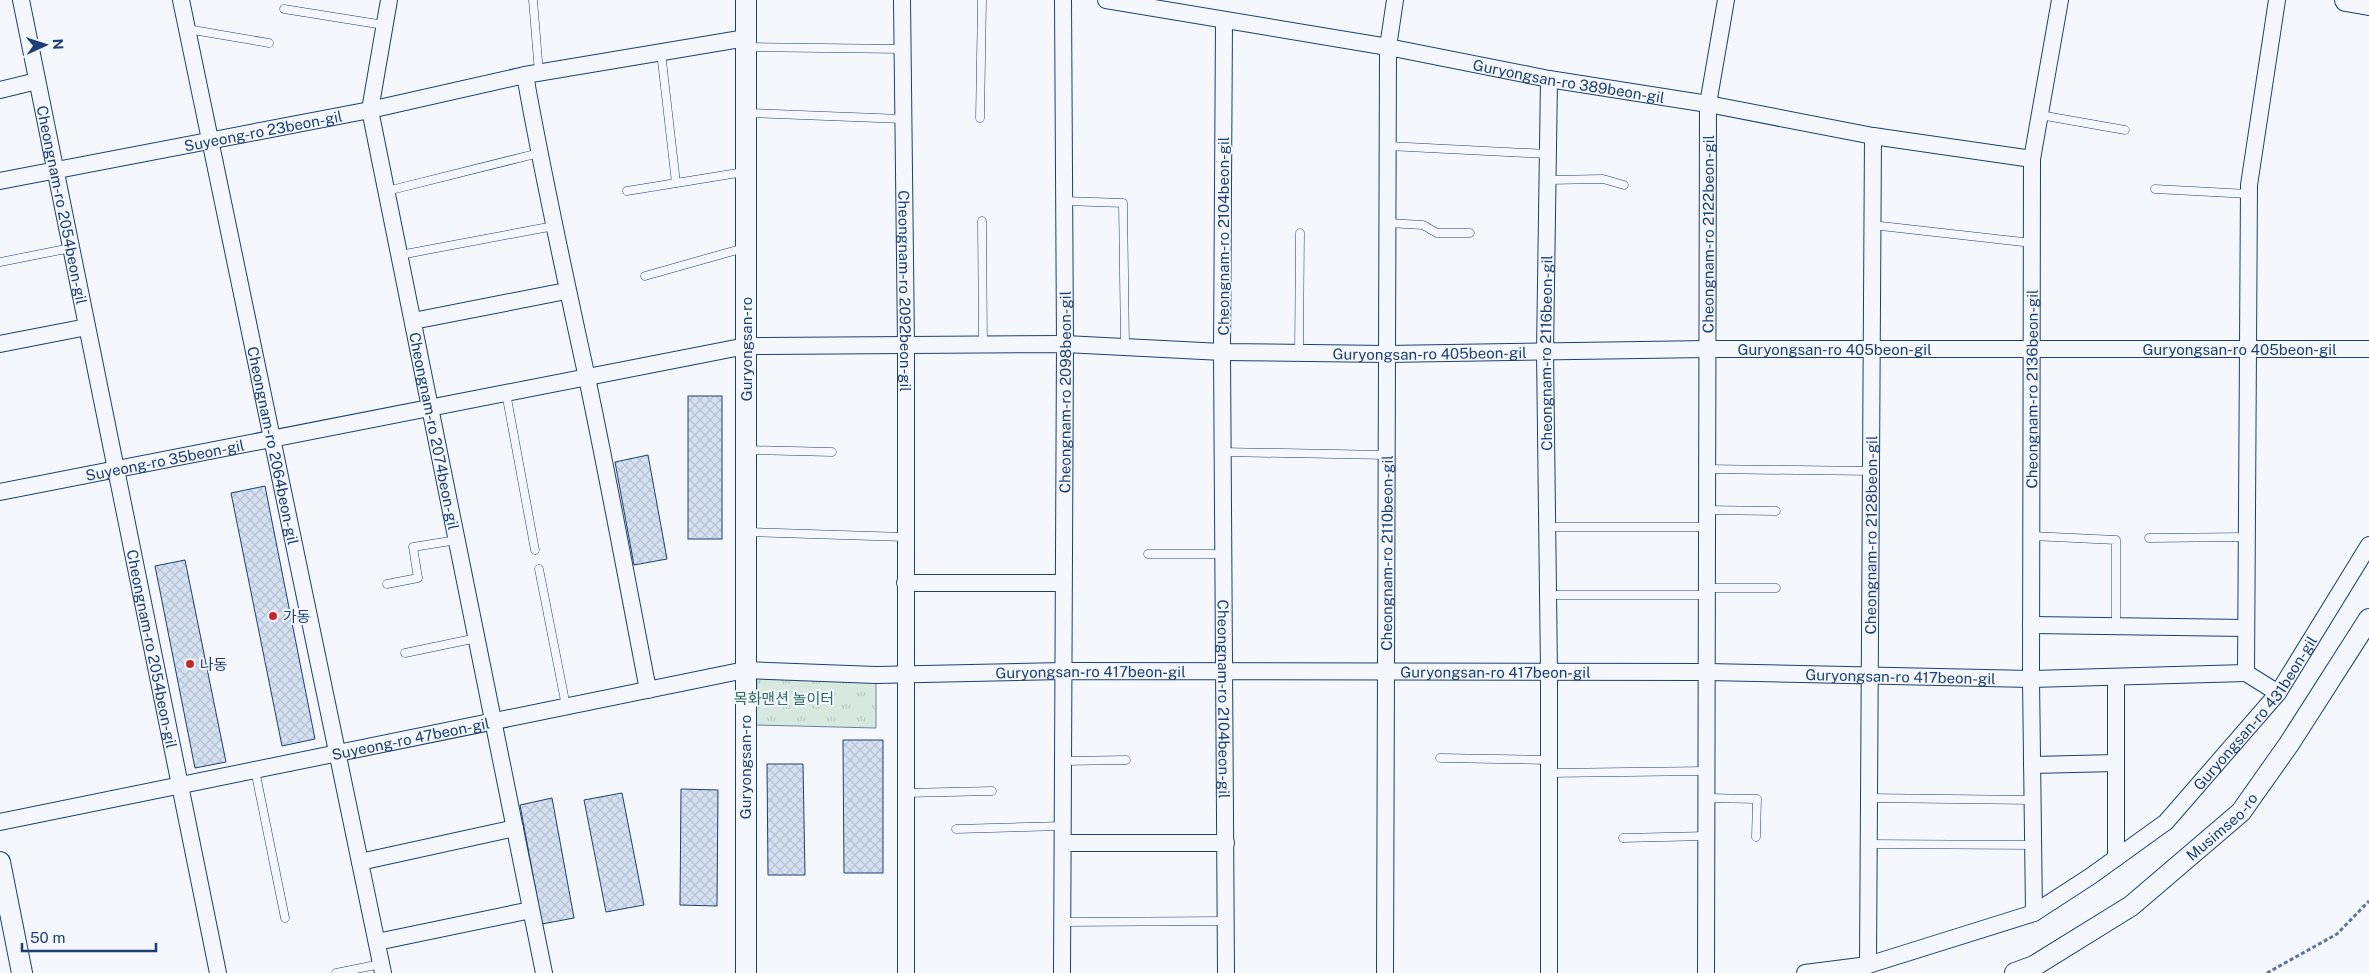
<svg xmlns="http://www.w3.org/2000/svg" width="2369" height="973" viewBox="0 0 2369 973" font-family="'Public Sans','Noto Sans KR',sans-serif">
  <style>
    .park { fill: url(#park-tufts); stroke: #687fa3 }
    .building { fill: url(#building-cross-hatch); stroke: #1d3f73 }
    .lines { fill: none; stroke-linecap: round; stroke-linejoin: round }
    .service-casing { stroke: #1d3f73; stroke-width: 9 }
    .minor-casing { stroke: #1d3f73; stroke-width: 18 }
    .tertiary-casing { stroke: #1d3f73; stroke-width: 22 }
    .secondary-casing { stroke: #1d3f73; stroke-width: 24 }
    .path { stroke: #5e769c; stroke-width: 3; stroke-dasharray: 4 2.5; stroke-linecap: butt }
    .service { stroke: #f4f7fb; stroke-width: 8 }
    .minor { stroke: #f4f7fb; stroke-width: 16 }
    .tertiary { stroke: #f4f7fb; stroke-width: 20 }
    .secondary { stroke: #f4f7fb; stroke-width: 22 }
    .poi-dot { fill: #c62828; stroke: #f4f7fb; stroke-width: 2 }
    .labels { text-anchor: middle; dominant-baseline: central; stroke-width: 4; stroke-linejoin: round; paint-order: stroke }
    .street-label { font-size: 15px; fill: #1d3f73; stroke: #f4f7fb }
    .poi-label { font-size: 15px; fill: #1d3f73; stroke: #f4f7fb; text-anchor: start }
    .park-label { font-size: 15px; fill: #2c6c60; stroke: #f4f7fb }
  </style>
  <defs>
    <pattern id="park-tufts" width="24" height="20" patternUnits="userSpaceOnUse" patternTransform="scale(1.25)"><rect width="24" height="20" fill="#d7e8df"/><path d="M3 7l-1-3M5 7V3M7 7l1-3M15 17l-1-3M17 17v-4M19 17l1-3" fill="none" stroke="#b8c8c3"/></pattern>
    <pattern id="building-cross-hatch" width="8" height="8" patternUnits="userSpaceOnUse" patternTransform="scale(1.25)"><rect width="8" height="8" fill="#d5e0f0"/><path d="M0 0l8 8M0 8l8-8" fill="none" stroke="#b6c1d1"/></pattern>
  </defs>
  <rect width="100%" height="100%" fill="#f4f7fb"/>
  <!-- park -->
  <polygon class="park" points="757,670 876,675 876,728 756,725"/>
  <!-- building -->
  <g class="building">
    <rect x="688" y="396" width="34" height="143"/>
    <polygon points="648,455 667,559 634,565 615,462"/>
    <polygon points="265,486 315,739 282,746 231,493"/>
    <polygon points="185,560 226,762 195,768 155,566"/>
    <polygon points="843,740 883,740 883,873 844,873"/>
    <polygon points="767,764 803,764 805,875 768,875"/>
    <polygon points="681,789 718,790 717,906 680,905"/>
    <polygon points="622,793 644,905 606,912 584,800"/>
    <polygon points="552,798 574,918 542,924 520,805"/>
  </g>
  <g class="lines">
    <defs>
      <g id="service">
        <polyline points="533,0 539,73"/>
        <polyline points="284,9 384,25"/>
        <polyline points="187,29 269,43"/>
        <polyline points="747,47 902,49"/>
        <polyline points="661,52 676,183"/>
        <polyline points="748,113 903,119"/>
        <polyline points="2040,115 2125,130"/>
        <polyline points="980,118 982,0"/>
        <polyline points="1388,146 1548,154"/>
        <polyline points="1548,180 1603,179 1624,185"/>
        <polyline points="2155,189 2249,194"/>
        <polyline points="387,191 539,153"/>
        <polyline points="627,191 744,172"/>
        <polyline points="1064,201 1123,203 1125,346"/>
        <polyline points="982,221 983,344"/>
        <polyline points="1388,223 1423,225 1437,233 1470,233"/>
        <polyline points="1872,225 2032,243"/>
        <polyline points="400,255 554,226"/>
        <polyline points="0,262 71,248"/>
        <polyline points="645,276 744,248"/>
        <polyline points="1299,353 1300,233"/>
        <polyline points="506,393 535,550"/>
        <polyline points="747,450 832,452"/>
        <polyline points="1223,452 1387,455"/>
        <polyline points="1706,469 1871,471"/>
        <polyline points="1706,510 1776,511"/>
        <polyline points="1547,527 1706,527"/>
        <polyline points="747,532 905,537"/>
        <polyline points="2031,536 2116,540 2116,626"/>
        <polyline points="2149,538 2246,537"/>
        <polyline points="1148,554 1224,554"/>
        <polyline points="539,569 566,706"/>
        <polyline points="387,584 418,578 413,547 457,540"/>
        <polyline points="1706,588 1776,588"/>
        <polyline points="1548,595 1706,595"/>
        <polyline points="405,653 477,638"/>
        <polyline points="1440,758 1549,760"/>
        <polyline points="1063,761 1126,760"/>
        <polyline points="255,770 285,918"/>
        <polyline points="1549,773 1706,771"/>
        <polyline points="905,793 992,791"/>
        <polyline points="1706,798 1757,799 1756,837"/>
        <polyline points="1869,798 2032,800"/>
        <polyline points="956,829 1063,826"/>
        <polyline points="1623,838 1706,836"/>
        <polyline points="1868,844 2033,845"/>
        <polyline points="1063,922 1226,921"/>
        <polyline points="336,973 381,964"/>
      </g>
      <g id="minor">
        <path id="s1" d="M21,0L218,973"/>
        <path id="s2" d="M181,0L383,973"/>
        <path id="s3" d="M389,0L370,110L544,973"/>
        <path id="s4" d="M902,0L906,344V973"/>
        <path id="s5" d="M1106,0L1388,47L1549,79L1708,104L1873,136L2032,159"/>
        <path id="s6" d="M1224,21L1222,352L1226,973"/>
        <path d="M525,75C543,177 565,277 587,378C609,482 628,586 648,690"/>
        <polyline points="0,90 37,81"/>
        <path id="s7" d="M0,181L370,110L525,75L746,38"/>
        <polyline points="413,321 566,291"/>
        <polyline points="0,344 87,327"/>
        <path id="s8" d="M0,492L746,346L1065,344L1222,352L1387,354L1707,349H2369"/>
        <polyline points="905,583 1063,583"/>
        <polyline points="2031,625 2246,628"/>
        <polyline points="2246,673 2249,185 2277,0"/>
        <polyline points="2246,673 2278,693"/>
        <polyline points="2032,765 2116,763"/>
        <path id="s9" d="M0,822L745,670L876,675L1063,671L1707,672L2031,679L2246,673"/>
        <polyline points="1063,843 1226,843"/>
        <polyline points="2116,858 2116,677"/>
        <polyline points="360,862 515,828"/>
        <path id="s10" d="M2034,913L2031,679L2032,159L2060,0"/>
        <polyline points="377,942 531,910"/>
        <path id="s11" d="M1868,965L1873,136"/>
        <path id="s12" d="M1062,973L1065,344L1063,0"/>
        <path id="s13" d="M1385,973L1388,47L1395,0"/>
        <path id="s14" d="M1549,973V672L1545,352L1549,79"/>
        <path id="s15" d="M1706,973L1708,104L1726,0"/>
        <path id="s16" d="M1805,973L1868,965L2034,913L2091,876L2166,822L2278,693L2369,545"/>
      </g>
      <g id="tertiary">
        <polyline points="0,862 22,973"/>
        <polyline points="746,973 746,0"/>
        <path id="s17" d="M2015,973L2034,966L2131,906L2241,812L2289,744L2369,619"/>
      </g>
      <polyline id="secondary" points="2346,0 2369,4"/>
    </defs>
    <!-- service casing -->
    <use href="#service" class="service-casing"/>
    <!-- minor casing -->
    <use href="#minor" class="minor-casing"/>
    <!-- tertiary casing -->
    <use href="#tertiary" class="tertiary-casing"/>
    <!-- secondary casing -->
    <use href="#secondary" class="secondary-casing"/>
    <!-- path -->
    <polyline class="path" points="2267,973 2337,934 2369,901"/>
    <!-- service -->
    <use href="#service" class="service"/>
    <!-- minor -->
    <use href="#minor" class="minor"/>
    <!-- tertiary -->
    <use href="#tertiary" class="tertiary"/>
    <!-- secondary -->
    <use href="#secondary" class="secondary"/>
  </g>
  <!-- markers -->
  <g class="poi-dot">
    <circle cx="273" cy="616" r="5"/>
    <circle cx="190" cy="664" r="5"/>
  </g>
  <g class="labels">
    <!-- street labels -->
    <g class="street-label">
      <text stroke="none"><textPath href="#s5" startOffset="470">Guryongsan-ro 389beon-gil</textPath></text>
      <text stroke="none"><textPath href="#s7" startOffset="268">Suyeong-ro 23beon-gil</textPath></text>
      <text stroke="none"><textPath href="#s1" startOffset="209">Cheongnam-ro 2054beon-gil</textPath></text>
      <text stroke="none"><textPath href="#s15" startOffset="739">Cheongnam-ro 2122beon-gil</textPath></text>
      <text transform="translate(1223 236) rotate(-90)">Cheongnam-ro 2104beon-gil</text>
      <text stroke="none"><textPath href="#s4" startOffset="291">Cheongnam-ro 2092beon-gil</textPath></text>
      <text transform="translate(746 349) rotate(-90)">Guryongsan-ro</text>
      <text stroke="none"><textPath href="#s8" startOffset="1849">Guryongsan-ro 405beon-gil</textPath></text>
      <text stroke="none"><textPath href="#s8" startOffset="2254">Guryongsan-ro 405beon-gil</textPath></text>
      <text stroke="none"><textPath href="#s8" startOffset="1444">Guryongsan-ro 405beon-gil</textPath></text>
      <text stroke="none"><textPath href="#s14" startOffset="620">Cheongnam-ro 2116beon-gil</textPath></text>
      <text stroke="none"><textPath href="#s10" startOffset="524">Cheongnam-ro 2136beon-gil</textPath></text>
      <text stroke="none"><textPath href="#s12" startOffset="581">Cheongnam-ro 2098beon-gil</textPath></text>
      <text stroke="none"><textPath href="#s3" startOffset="439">Cheongnam-ro 2074beon-gil</textPath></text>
      <text stroke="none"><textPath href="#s2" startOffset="455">Cheongnam-ro 2064beon-gil</textPath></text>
      <text stroke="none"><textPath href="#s8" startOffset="168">Suyeong-ro 35beon-gil</textPath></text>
      <text stroke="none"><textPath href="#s11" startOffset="430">Cheongnam-ro 2128beon-gil</textPath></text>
      <text stroke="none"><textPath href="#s13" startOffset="420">Cheongnam-ro 2110beon-gil</textPath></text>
      <text stroke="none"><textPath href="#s1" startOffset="662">Cheongnam-ro 2054beon-gil</textPath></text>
      <text stroke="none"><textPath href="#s9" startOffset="1106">Guryongsan-ro 417beon-gil</textPath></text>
      <text stroke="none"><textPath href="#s9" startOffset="1511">Guryongsan-ro 417beon-gil</textPath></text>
      <text stroke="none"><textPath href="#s9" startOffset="1916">Guryongsan-ro 417beon-gil</textPath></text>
      <text stroke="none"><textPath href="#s6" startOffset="678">Cheongnam-ro 2104beon-gil</textPath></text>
      <text stroke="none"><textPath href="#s16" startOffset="539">Guryongsan-ro 431beon-gil</textPath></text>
      <text stroke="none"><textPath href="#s9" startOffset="419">Suyeong-ro 47beon-gil</textPath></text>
      <text transform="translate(745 767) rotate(-90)">Guryongsan-ro</text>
      <text stroke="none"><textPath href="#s17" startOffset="255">Musimseo-ro</textPath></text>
    </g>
    <!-- poi labels -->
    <g class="poi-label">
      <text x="283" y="616">가동</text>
      <text x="200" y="664">나동</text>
    </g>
    <!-- park labels -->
    <g class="park-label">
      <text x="784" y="698">목화맨션 놀이터</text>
    </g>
  </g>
  <!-- north arrow -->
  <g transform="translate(45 45) rotate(87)" stroke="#f4f7fb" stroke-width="4" paint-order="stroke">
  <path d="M0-4L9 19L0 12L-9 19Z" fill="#1d3f73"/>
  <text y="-8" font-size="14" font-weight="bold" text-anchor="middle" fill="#1d3f73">N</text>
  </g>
  <!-- scale -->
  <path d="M22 943v8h134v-8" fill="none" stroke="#1d3f73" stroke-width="2.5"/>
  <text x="30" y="943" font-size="15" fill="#1d3f73" stroke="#f4f7fb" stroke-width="4" paint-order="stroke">50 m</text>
</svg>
